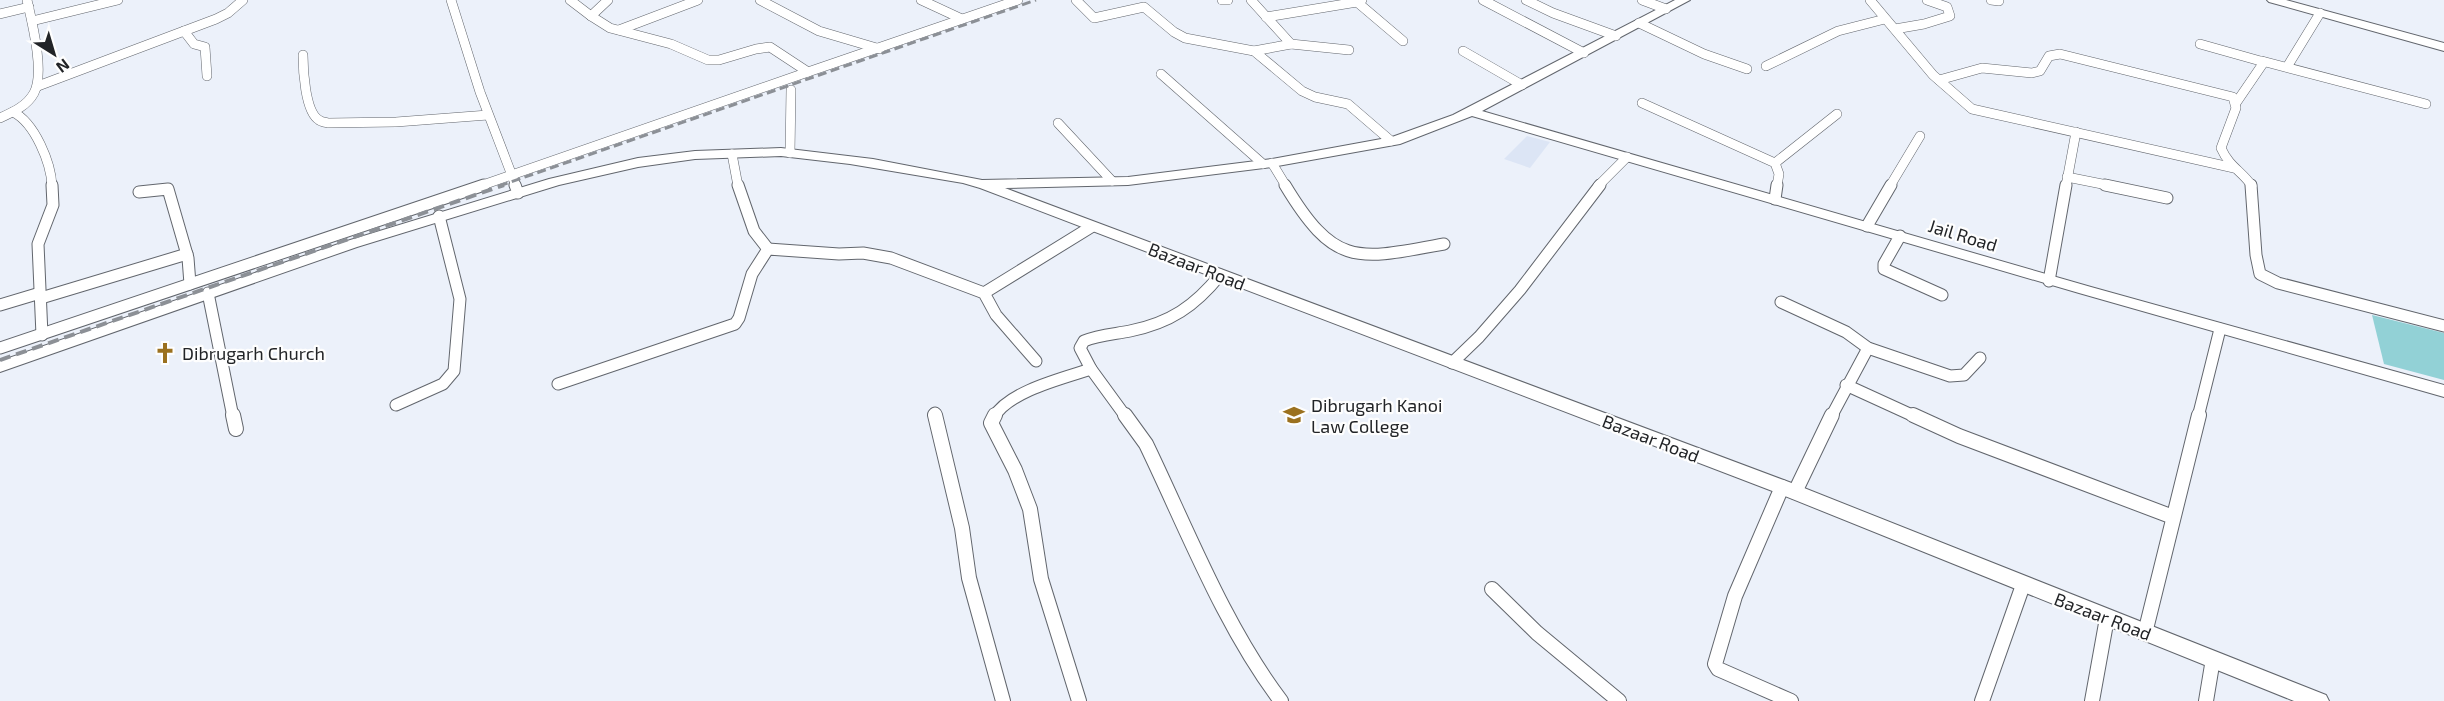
<svg xmlns="http://www.w3.org/2000/svg" width="2444" height="701" viewBox="0 0 2444 701" font-family="'Exo 2',sans-serif">
  <style>
    .built { fill: #dce5f5 }
    .water { fill: #92d1d6 }
    .lines { fill: none; stroke-linecap: round; stroke-linejoin: round }
    .street-far2-casing { stroke: #62666d; stroke-width: 10 }
    .street-far1-casing { stroke: #62666d; stroke-width: 13 }
    .street-casing { stroke: #62666d; stroke-width: 16 }
    .secondary-casing { stroke: #62666d; stroke-width: 2 }
    .street-far2 { stroke: #fff; stroke-width: 9 }
    .street-far1 { stroke: #fff; stroke-width: 11 }
    .street { stroke: #fff; stroke-width: 14 }
    .secondary { fill: #fff; fill-rule: evenodd }
    .rail-far1 { stroke: #8c9096; stroke-width: 3; stroke-dasharray: 9 4.5; stroke-linecap: butt }
    .rail { stroke: #8c9096; stroke-width: 4; stroke-dasharray: 11 6; stroke-linecap: butt }
    .labels { text-anchor: middle; dominant-baseline: central; stroke-width: 4.5; stroke-linejoin: round; paint-order: stroke }
    .street-label { font-size: 18px; fill: #222427; stroke: #fefefe }
    .poi-label { font-size: 18px; fill: #222427; stroke: #fefefe; text-anchor: start }
  </style>
  <rect width="100%" height="100%" fill="#ecf1fa"/>
  <!-- built -->
  <polygon class="built" points="1527,136 1550,142 1530,168 1504,159"/>
  <!-- water -->
  <polygon class="water" points="2372,315 2444,333 2444,380 2384,364"/>
  <g class="lines">
    <defs>
      <g id="street-far2">
        <polyline points="451,0 480,92 516,186"/>
        <polyline points="570,0 591,16"/>
        <polyline points="608,0 591,16 610,28 671,44 708,60 719,60 756,49 770,47 808,72 1018,0"/>
        <polyline points="760,0 819,31 880,49"/>
        <polyline points="921,0 962,19"/>
        <polyline points="1076,0 1094,18 1144,7 1174,32 1185,38 1254,51 1302,91 1315,97 1348,104 1391,141"/>
        <polyline points="1222,0 1228,0"/>
        <polyline points="1251,0 1291,44 1254,51"/>
        <polyline points="1362,0 1357,2 1403,41"/>
        <polyline points="1483,0 1584,53"/>
        <polyline points="1526,0 1553,13 1616,36"/>
        <polyline points="1642,0 1666,9"/>
        <polyline points="1870,0 1933,75 1972,109 2234,168"/>
        <polyline points="1991,0 1999,1"/>
        <polyline points="0,14 29,7"/>
        <polyline points="1266,17 1357,2"/>
        <polyline points="32,21 118,0"/>
        <polyline points="1639,23 1704,54 1747,69"/>
        <polyline points="1895,29 1924,24 1950,16 1947,7 1927,0"/>
        <polyline points="619,30 698,0"/>
        <polyline points="184,31 194,44 205,47 207,76"/>
        <polyline points="1291,44 1349,50"/>
        <polyline points="2200,44 2264,62 2236,103"/>
        <polyline points="1463,51 1522,85"/>
        <path d="M303,55C303,69 305,112 319,120C321,122 325,122 328,123L396,122L488,115"/>
        <polyline points="2262,61 2426,104"/>
        <polyline points="1766,66 1838,31 1885,19"/>
        <polyline points="2287,67 2320,13"/>
        <polyline points="1161,74 1263,164"/>
        <path d="M1939,80L1982,68L2032,73L2040,71L2049,56L2060,54L2233,97L2236,108L2221,148C2230,168 2241,170 2252,186"/>
        <polyline points="38,86 216,19 228,13 243,0"/>
        <polyline points="1642,103 1775,163 1779,174 1777,186"/>
        <path d="M13,112C35,123 51,163 52,186"/>
        <path d="M0,118C13,112 27,106 34,93C45,73 32,22 27,0"/>
        <polyline points="1058,123 1112,181"/>
        <polyline points="790,153 791,90"/>
        <polyline points="732,154 738,186"/>
        <polyline points="1272,163 1286,186"/>
        <polyline points="1775,163 1837,114"/>
        <polyline points="2067,177 2112,186"/>
        <polyline points="480,186 808,72"/>
        <polyline points="1598,186 1627,157"/>
        <polyline points="1890,186 1920,136"/>
        <polyline points="2066,186 2076,132"/>
      </g>
      <g id="street-far1">
        <polyline points="515,185 518,193"/>
        <polyline points="738,185 754,231 768,249"/>
        <path d="M1285,185C1335,268 1357,260 1444,244"/>
        <polyline points="2105,185 2167,198"/>
        <polyline points="2251,185 2256,255 2260,274 2278,283 2444,326"/>
        <polyline points="139,192 168,189 188,258 190,284"/>
        <polyline points="1775,199 1777,185"/>
        <polyline points="1867,226 1891,185"/>
        <polyline points="1900,236 1884,264 1884,269 1942,295"/>
        <polyline points="2049,281 2066,185"/>
        <polyline points="208,293 233,417"/>
        <polyline points="984,293 1091,227"/>
        <polyline points="41,298 187,254"/>
        <polyline points="1781,302 1846,332 1868,348 1950,376 1964,375 1980,358"/>
        <polyline points="0,305 40,293"/>
        <polyline points="42,335 38,244 53,205 52,185"/>
        <polyline points="0,348 484,185"/>
        <polyline points="1452,363 1479,337 1520,290 1600,185"/>
        <polyline points="558,384 735,324 739,318 752,274 768,249 839,254 863,253 891,258 984,293 996,315 1036,361"/>
        <polyline points="1846,385 1916,417"/>
        <polyline points="396,405 443,384 454,371 460,299 439,216"/>
        <polyline points="935,413 936,417"/>
        <path d="M994,417C1009,391 1064,378 1091,369"/>
        <path d="M1126,417L1091,369L1080,348L1084,341C1098,335 1115,334 1130,331C1170,323 1195,306 1220,275"/>
        <polyline points="1831,417 1868,348"/>
        <polyline points="2198,417 2220,329"/>
      </g>
      <g id="street">
        <polyline points="233,415 236,429"/>
        <polyline points="935,415 962,528 969,578 1003,701"/>
        <polyline points="995,415 991,423 1015,470 1030,509 1041,579 1079,701"/>
        <path d="M1125,415L1146,444C1187,529 1224,626 1281,701"/>
        <polyline points="1913,415 1959,436 2173,517"/>
        <polyline points="1782,487 1735,596 1715,664 1718,669 1791,701"/>
        <polyline points="1795,492 1832,415"/>
        <polyline points="1492,589 1537,633 1619,701"/>
        <polyline points="2145,633 2199,415"/>
        <polyline points="1982,701 2023,585"/>
        <polyline points="2092,701 2107,618"/>
        <polyline points="2206,701 2213,659"/>
      </g>
      <g id="secondary">
        <polygon points="1675,0 1690,0 1482,111 2091,287 2444,385 2444,397 2079,293 1472,116 1400,144 1272,167 1128,185 1005,188 1789,482 2326,695 2329,701 2294,701 1775,492 980,188 963,183 850,164 781,156 695,159 638,167 559,185 357,247 0,372 0,361 347,241 549,179 638,158 695,151 781,148 873,159 982,180 1128,177 1272,159 1392,137 1453,115"/>
        <polygon points="2267,0 2286,0 2444,43 2444,51 2269,2"/>
      </g>
    </defs>
    <!-- street-far2 casing -->
    <use href="#street-far2" class="street-far2-casing"/>
    <!-- street-far1 casing -->
    <use href="#street-far1" class="street-far1-casing"/>
    <!-- street casing -->
    <use href="#street" class="street-casing"/>
    <!-- secondary casing -->
    <use href="#secondary" class="secondary-casing"/>
    <!-- street-far2 -->
    <use href="#street-far2" class="street-far2"/>
    <!-- street-far1 -->
    <use href="#street-far1" class="street-far1"/>
    <!-- street -->
    <use href="#street" class="street"/>
    <!-- secondary -->
    <use href="#secondary" class="secondary"/>
    <!-- rail-far1 -->
    <polyline class="rail-far1" points="499,186 1036,0"/>
    <!-- rail -->
    <polyline class="rail" points="0,360 504,185"/>
  </g>
  <!-- icons -->
  <defs>
    <symbol id="church-bare" viewBox="-9 -9 18 18"><path d="M-1.2-6h2.4v3.5h3.3v2.4h-3.3V6h-2.4V-.1h-3.3v-2.4h3.3Z" fill="#9b711f" stroke="#fefefe" stroke-width="2.5" paint-order="stroke"/></symbol>
    <symbol id="university-bare" viewBox="-9 -9 18 18"><path d="M0-5L7-2L0 1L-7-2ZM-4 1L0 2.5L4 1V4Q0 6-4 4Z" fill="#9b711f" stroke="#fefefe" stroke-width="2.5" paint-order="stroke"/></symbol>
  </defs>
  <g fill-rule="evenodd">
    <use href="#church-bare" x="150" y="338" width="30" height="30"/>
    <use href="#university-bare" x="1279" y="400" width="30" height="30"/>
  </g>
  <g class="labels">
    <!-- street labels -->
    <g class="street-label">
      <text transform="translate(1963 235) rotate(17)">Jail Road</text>
      <text transform="translate(1197 266) rotate(21)">Bazaar Road</text>
      <text transform="translate(1651 438) rotate(21)">Bazaar Road</text>
      <text transform="translate(2103 616) rotate(21)">Bazaar Road</text>
    </g>
    <!-- poi labels -->
    <g class="poi-label">
      <text x="182" y="353">Dibrugarh Church</text>
      <text x="1311" y="405">Dibrugarh Kanoi<tspan x="1311" dy="21">Law College</tspan></text>
    </g>
  </g>
  <!-- north arrow -->
  <g transform="translate(54 54) rotate(143)" stroke="#fefefe" stroke-width="4.5" paint-order="stroke">
  <path d="M0-4.5L10 22L0 15L-10 22Z" fill="#222427"/>
  <text y="-9" font-size="16" font-weight="bold" text-anchor="middle" fill="#222427">N</text>
  </g>
</svg>
